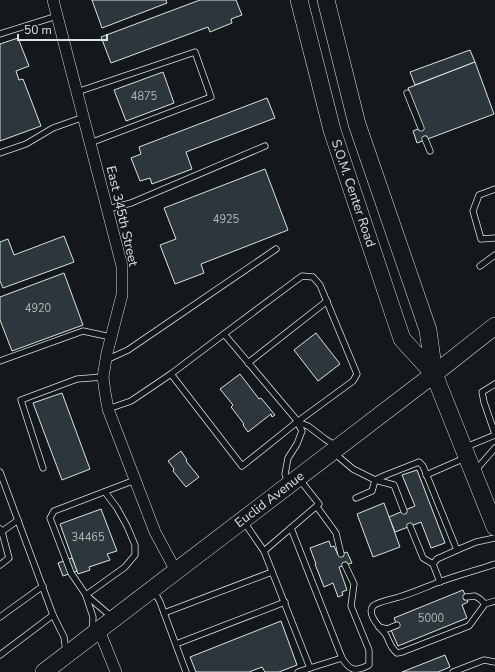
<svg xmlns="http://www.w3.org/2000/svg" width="495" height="672" viewBox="0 0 495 672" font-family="'Nunito Sans',sans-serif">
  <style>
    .building { fill: #2c363c; stroke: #d8e6dc }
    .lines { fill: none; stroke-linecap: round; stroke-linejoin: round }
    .lane-casing { stroke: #d8e6dc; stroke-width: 7 }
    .street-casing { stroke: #d8e6dc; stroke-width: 12 }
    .primary-casing { stroke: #d8e6dc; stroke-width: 18 }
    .lane { stroke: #14181c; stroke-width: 5.5 }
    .street { stroke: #14181c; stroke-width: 11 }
    .primary { stroke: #14181c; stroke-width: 17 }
    .labels { text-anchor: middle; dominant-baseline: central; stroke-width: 3; stroke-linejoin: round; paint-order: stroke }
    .number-label { font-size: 11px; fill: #adbab4 }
    .street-label { font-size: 13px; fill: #d8e6dc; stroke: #14181c }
  </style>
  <rect width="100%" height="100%" fill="#14181c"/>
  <!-- building -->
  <g class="building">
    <polygon points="92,0 166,0 167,3 102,28"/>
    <polygon points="200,0 236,0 242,15 231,19 232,23 210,32 208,27 111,63 101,37"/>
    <polygon points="18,38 29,66 16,71 19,80 23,79 41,126 0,141 0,44"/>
    <polygon points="470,50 475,62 415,85 410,72"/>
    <polygon points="475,62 494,114 417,143 413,131 423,127 408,88"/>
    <polygon points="163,72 174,103 126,121 114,90"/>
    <polygon points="267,98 275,118 186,152 192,169 152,184 150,178 140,181 131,158 141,154 139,147"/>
    <polygon points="265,169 288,230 201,264 204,273 175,284 160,245 176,239 164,208"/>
    <polygon points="64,236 74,262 3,288 0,281 0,242 8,239 14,255"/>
    <polygon points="64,273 83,325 12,351 0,320 0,297"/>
    <polygon points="316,333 340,364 318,381 294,350"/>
    <polygon points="240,374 259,399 261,398 275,415 272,417 271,414 248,432 243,425 244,424 231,407 233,405 220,389"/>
    <polygon points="62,393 90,469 62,480 33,403"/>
    <polygon points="181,451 187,460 186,461 199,477 186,487 173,471 174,469 168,461"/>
    <polygon points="417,470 445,543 431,548 421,522 395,532 389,517 415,506 402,475"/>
    <polygon points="384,503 400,547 373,557 357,514"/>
    <polygon points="101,509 117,551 107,554 110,560 89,567 90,570 78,574 60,524"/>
    <polygon points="329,541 331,547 334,546 338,555 347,552 352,563 339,567 347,590 342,592 343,595 338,597 333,583 324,587 315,564 316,564 310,548"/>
    <polygon points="72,558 77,571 63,576 58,563"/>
    <polygon points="463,590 468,602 462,605 467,618 398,646 391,630 398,628 394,618"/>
    <polygon points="281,621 297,665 279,672 265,672 262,667 249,672 196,672 190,657"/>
    <polygon points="445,655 450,667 438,672 402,672"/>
  </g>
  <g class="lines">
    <defs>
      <g id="lane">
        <polyline points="0,34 57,16"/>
        <polyline points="77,92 195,52 211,97 90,143"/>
        <polyline points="407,93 421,128"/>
        <polyline points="425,139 430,151"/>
        <polyline points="0,153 26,144 53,128 84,117"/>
        <polyline points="495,189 479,195 473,211 481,239 495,238"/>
        <polyline points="108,209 131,203 265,146"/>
        <polyline points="480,266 495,255"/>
        <polyline points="106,360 128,350 276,249"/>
        <polyline points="0,361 83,331 111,337"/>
        <polyline points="248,363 327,301"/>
        <polyline points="171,374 242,466 297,422 353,381 357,374 320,285 313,277 302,276 224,334"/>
        <polyline points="495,384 482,392 484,402 495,434"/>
        <polyline points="108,409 131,401 171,374 224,334 295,418 302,431 297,444 288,458 285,474 288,483"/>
        <polyline points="297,422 308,426 325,439 336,446"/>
        <polyline points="466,447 495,435"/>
        <polyline points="334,453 353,469 375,480 386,475 419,462 423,466 457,550 476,542 495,538"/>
        <polyline points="43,468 21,400 77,379 103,377"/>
        <polyline points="475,471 495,448"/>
        <polyline points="0,472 53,615 64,637 66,651"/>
        <polyline points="426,475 465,458"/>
        <polyline points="356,498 372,491 375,480 394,485 404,511"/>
        <polyline points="317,507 336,533 341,554"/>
        <polyline points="244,522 264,551 310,668 298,672"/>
        <polyline points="410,526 423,558 433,564"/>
        <polyline points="291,528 342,658 310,668"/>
        <polyline points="0,529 2,532 9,558 0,565"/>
        <polyline points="0,533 18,520"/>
        <polyline points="264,551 319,504 300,480"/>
        <path d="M495,564C477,570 458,575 439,582C426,587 413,593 399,597C393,599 377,602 373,606C366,615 381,628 386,635C390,642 389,646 397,653L402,652L469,626L485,604L495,601"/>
        <polyline points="440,582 433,564 437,559 457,550"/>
        <polyline points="154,591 160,602 186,672"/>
        <polyline points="86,595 125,567 135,555 135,545 127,526 117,508 105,492"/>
        <polyline points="86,596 93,617 92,632"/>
        <polyline points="466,597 475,596 480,599 485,604"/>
        <polyline points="164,613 272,572"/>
        <polyline points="0,617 43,586"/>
        <polyline points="113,618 86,595 71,573 50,518 54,511 135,480"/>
        <polyline points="379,627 387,629 397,625"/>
        <polyline points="176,644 285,602"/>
        <polyline points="0,655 53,615"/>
        <path d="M342,658C350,671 355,672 369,665V650L351,606L354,584L345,565"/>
        <polyline points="453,672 484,660 495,662"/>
      </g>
      <g id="street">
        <polyline points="53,0 122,266 122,295 107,353 103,377 105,392 108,409 155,532 176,571"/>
        <polyline points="99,630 116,672"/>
      </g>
      <g id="primary">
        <path id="s1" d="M299,0L332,130L402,339L434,374"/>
        <polyline points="326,0 357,124 428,330 434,374 495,527"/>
        <path id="s2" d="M44,672L434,374L495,326"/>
      </g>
    </defs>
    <!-- lane casing -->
    <use href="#lane" class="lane-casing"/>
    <!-- street casing -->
    <use href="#street" class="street-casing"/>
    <!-- primary casing -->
    <use href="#primary" class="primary-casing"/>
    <!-- lane -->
    <use href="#lane" class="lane"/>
    <!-- street -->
    <use href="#street" class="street"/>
    <!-- primary -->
    <use href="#primary" class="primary"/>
  </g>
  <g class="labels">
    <!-- number labels -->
    <g class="number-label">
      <text x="144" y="96">4875</text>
      <text x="226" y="219">4925</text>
      <text x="38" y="308">4920</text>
      <text x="88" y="537">34465</text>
      <text x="431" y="618">5000</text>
    </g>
    <!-- street labels -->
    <g class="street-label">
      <text stroke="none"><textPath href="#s1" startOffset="201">S.O.M. Center Road</textPath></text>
      <text transform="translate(122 216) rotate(77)">East 345th Street</text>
      <text stroke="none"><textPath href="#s2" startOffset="284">Euclid Avenue</textPath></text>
    </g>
  </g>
  <!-- scale -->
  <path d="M18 34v6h89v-6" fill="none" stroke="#d8e6dc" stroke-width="2"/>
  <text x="24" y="34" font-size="12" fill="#d8e6dc" stroke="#14181c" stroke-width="3" paint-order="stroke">50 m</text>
</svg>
